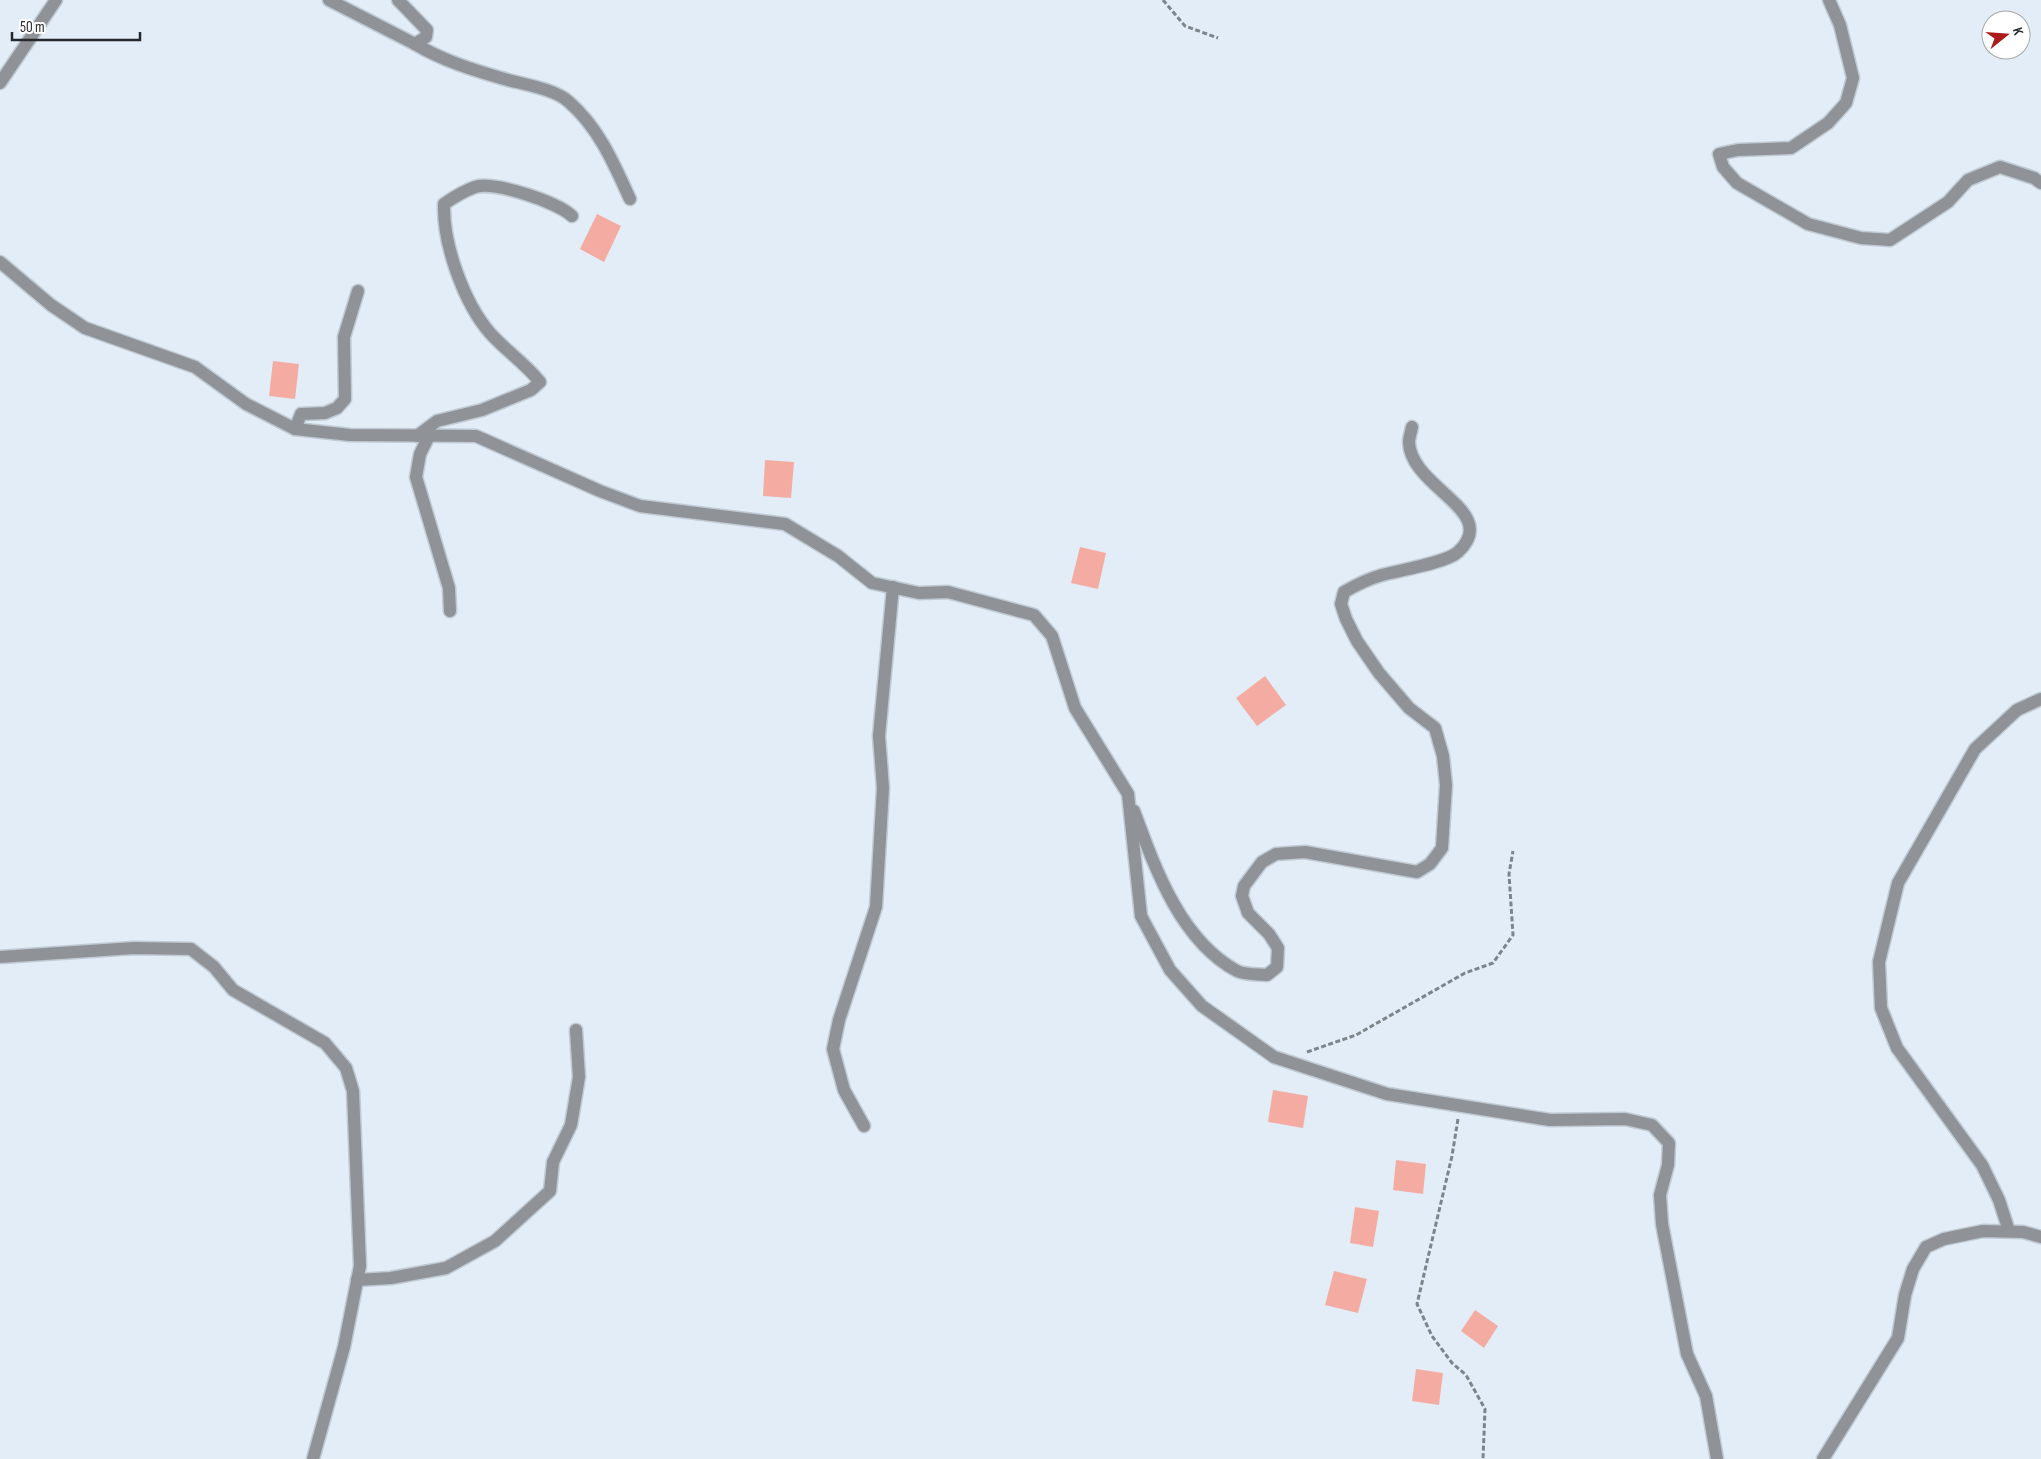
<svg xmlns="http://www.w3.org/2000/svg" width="2041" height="1459" viewBox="0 0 2041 1459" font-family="'Sofia Sans Condensed',sans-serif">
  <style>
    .building { fill: #f4aca2 }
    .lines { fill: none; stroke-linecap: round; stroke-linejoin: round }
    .minor-casing { stroke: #c0cad3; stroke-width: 15 }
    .path { stroke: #7d858b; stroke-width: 3; stroke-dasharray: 5 2.5; stroke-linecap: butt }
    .minor { stroke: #8f9398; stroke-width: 12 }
  </style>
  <rect width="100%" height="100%" fill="#e2edf7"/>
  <!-- building -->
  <g class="building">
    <polygon points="597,214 621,226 604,262 580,249"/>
    <polygon points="273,361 299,364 295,399 269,396"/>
    <polygon points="765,460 794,462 791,498 763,496"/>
    <polygon points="1080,547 1106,553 1098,589 1071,583"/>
    <polygon points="1265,676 1286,705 1257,726 1236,698"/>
    <polygon points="1273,1090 1308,1096 1303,1128 1268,1122"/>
    <polygon points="1396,1160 1426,1164 1423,1194 1393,1190"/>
    <polygon points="1355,1207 1379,1211 1373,1247 1350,1243"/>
    <polygon points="1334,1271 1367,1279 1358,1313 1325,1305"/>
    <polygon points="1475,1310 1498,1326 1484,1348 1461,1331"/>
    <polygon points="1416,1369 1443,1373 1439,1405 1412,1401"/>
  </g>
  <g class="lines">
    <defs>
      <g id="minor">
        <polyline points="329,0 415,44 426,37 427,30 398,0"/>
        <polyline points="1829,0 1840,25 1853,78 1846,103 1828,123 1791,148 1738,150 1719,154 1723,167 1737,183 1808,224 1861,238 1890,240 1948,202 1968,180 2000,167 2034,178 2041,183"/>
        <path d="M415,44C442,60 470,69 501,78C520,84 554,88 569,102C599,128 614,164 630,199"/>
        <polyline points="0,83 56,0"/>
        <polyline points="0,262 51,305 85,328 195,367 246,404 295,429 350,435 476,436 600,491 640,506 785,524 838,556 872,583 919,593 948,592 1034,615 1052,636 1075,708 1128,794 1141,916 1170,970 1202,1006 1274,1057 1387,1094 1550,1120 1625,1119 1652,1125 1669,1143 1668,1165 1660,1195 1662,1224 1687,1354 1706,1396 1717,1459"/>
        <polyline points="295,429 301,414 325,413 337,408 345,399 344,337 358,291"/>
        <path d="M417,436L437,421L482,410L531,390L540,382C525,363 506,351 490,333C464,303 443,245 444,204C454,197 464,191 475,187C495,181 557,202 572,216"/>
        <polyline points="429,436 420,454 416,477 449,588 450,611"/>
        <path d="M1134,811C1155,868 1180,940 1237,971C1245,975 1259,974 1267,975L1277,967L1278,948L1269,934L1248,913L1242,896L1244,886L1262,862L1276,854L1305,852L1417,872L1430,864L1442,848L1446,785L1443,756L1435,728L1409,708L1379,673L1357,641L1346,619L1341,604L1344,592C1356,585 1368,579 1382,575C1400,570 1446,563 1458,552C1502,511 1410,488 1409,442C1409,438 1411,432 1412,427"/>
        <polyline points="0,957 134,948 191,949 214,967 233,990 325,1043 346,1068 353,1091 360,1266 344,1347 313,1459"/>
        <polyline points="864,1126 844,1090 833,1049 839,1020 876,907 883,788 879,736 893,587"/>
        <polyline points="2009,1231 1999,1200 1982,1165 1897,1048 1881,1008 1879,962 1898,883 1975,749 2017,710 2041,699"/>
        <polyline points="357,1280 391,1278 446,1268 495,1241 550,1191 553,1162 571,1125 579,1077 576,1030"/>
        <polyline points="1823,1459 1898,1338 1905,1295 1913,1269 1926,1247 1944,1239 1983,1231 2023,1232 2041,1237"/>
      </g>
    </defs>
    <!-- minor casing -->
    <use href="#minor" class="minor-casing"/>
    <!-- path -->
    <g class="path">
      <polyline points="1163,0 1185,26 1218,38"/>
      <polyline points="1307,1052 1356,1035 1465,973 1493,963 1513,935 1509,874 1513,851"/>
      <polyline points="1458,1119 1452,1156 1417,1304 1432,1336 1452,1363 1466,1375 1485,1409 1483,1459"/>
    </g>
    <!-- minor -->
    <use href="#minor" class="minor"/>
  </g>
  <!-- north arrow -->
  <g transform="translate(2006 35) rotate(73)"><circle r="24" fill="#ffffff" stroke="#a8a9ab"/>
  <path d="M0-4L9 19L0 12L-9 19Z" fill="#ac1b19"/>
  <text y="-8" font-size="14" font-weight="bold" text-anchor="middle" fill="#25292d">K</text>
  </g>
  <!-- scale -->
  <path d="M12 32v8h128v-8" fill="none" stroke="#25292d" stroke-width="2.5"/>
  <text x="20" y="32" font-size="15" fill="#25292d" stroke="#ffffff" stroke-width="4" paint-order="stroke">50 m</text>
</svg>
